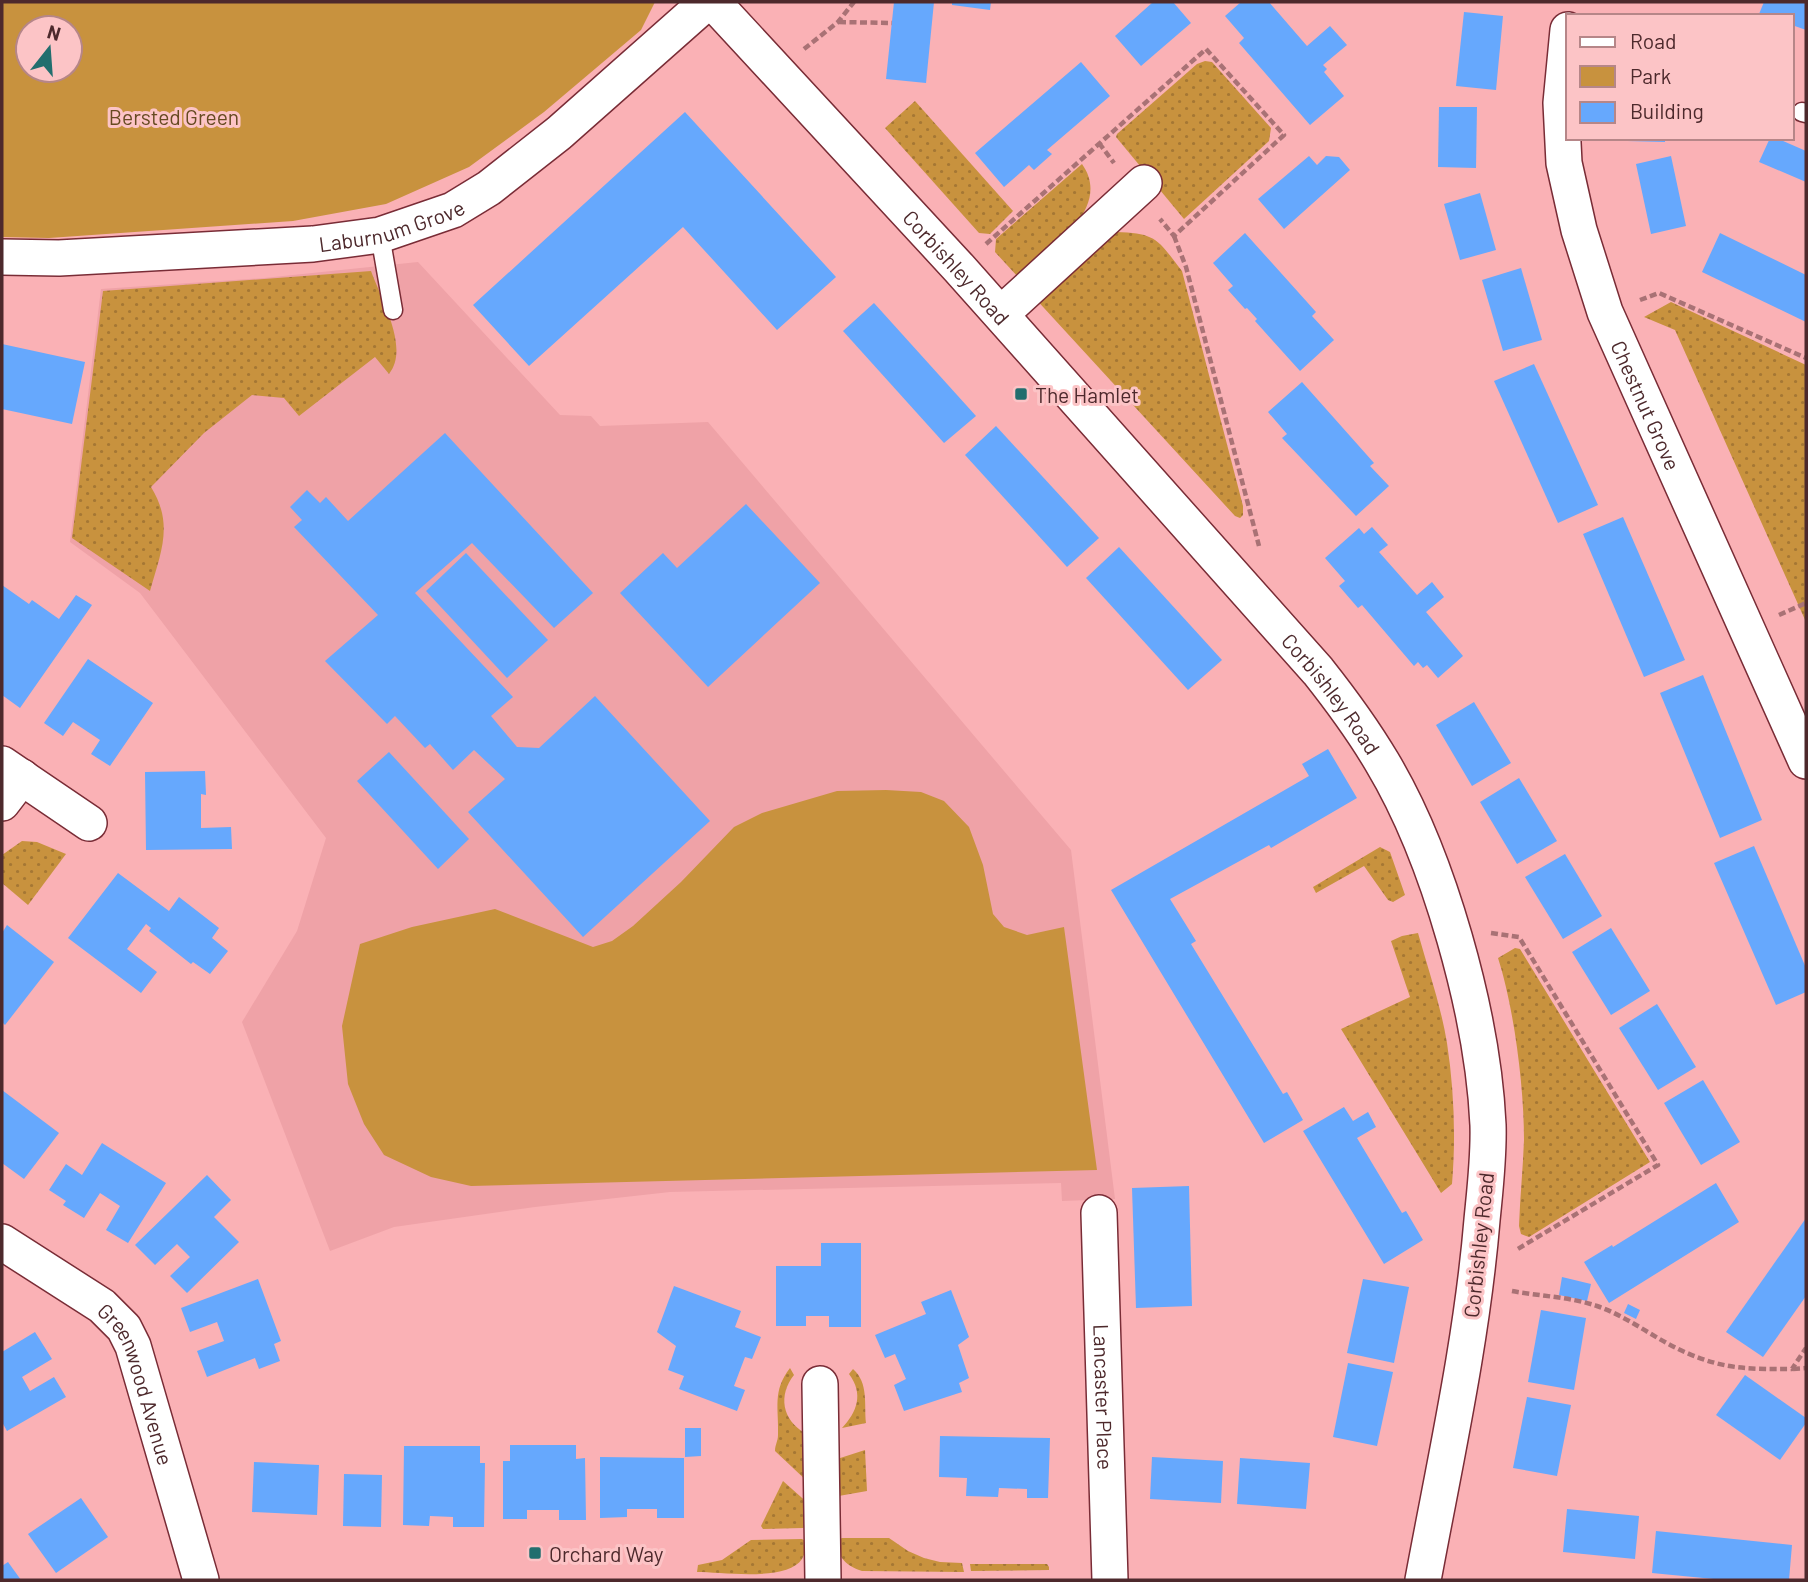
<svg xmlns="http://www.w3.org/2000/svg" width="1808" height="1582" viewBox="0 0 1808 1582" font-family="Barlow,sans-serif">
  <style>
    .built { fill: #efa2a7 }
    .grass { fill: url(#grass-dots) }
    .green { fill: #c8923e; fill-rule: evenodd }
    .building { fill: #66a8fd }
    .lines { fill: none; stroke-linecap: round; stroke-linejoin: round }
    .lane-casing { stroke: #792c36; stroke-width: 21 }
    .street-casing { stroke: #792c36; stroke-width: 38 }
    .path { stroke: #a97275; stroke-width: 4.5; stroke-dasharray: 7 3.5; stroke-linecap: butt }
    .lane { stroke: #fff; stroke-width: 18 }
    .street { stroke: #fff; stroke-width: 35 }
    .poi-dot { fill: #226e6e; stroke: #fcc4c6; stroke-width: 2.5 }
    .labels { text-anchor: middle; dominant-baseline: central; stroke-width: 6; stroke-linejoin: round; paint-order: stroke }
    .park-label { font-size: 21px; fill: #664a21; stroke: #fcc4c6 }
    .street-label { font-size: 21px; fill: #4d292c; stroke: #fcc4c6 }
    .poi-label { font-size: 21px; fill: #4d292c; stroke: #fcc4c6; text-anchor: start }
  </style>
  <defs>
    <pattern id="grass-dots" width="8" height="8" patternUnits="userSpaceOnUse" patternTransform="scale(1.75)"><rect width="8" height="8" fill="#c8923e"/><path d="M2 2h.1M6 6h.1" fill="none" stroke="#a57734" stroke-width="1.8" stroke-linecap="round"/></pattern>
  </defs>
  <rect width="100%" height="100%" fill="#fab1b5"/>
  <!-- built -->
  <polygon class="built" points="418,262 560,415 591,416 600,426 708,422 1071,850 1115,1199 1062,1201 1061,1183 670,1192 535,1207 394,1227 330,1251 242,1022 297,931 326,838 140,593 70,542 101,289 264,278"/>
  <!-- grass -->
  <g class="grass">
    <polygon points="1205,61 1212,62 1271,128 1269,141 1184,219 1116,137 1117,134 1197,64"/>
    <polygon points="915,101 1013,211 990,234 979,233 885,128"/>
    <path d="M1082,164C1114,209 1047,252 1019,278L995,252L996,239Z"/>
    <path d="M1116,232C1157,233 1158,240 1182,271L1243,506V515L1240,518L1235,516L1033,296Z"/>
    <path d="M371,271C381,299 410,348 389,374L375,357L299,416L284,398L252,395L204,433L151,487C174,524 161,552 150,591L72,538L103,291Z"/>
    <polygon points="1671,302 1806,365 1806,622 1675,330 1644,317"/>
    <polygon points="22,841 37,842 66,854 28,905 2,883 2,855"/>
    <polygon points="1380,847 1390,852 1405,895 1393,902 1388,900 1364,866 1316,893 1313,887"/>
    <path d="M1418,933C1428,969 1441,1006 1447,1043C1454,1089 1456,1137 1452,1184L1441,1193L1341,1029L1410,997L1391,941L1402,936Z"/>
    <path d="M1515,948L1520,949L1650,1162L1529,1237L1521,1234L1519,1226C1520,1197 1523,1168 1524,1140C1524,1086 1514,1008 1498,958Z"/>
    <path d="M790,1368L794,1375C778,1395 782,1420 805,1433L809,1483L775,1451C775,1445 778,1441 778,1435C779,1408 772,1391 790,1368Z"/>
    <path d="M853,1369C869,1383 864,1405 866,1423L842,1428C857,1412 864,1394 849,1374Z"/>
    <polygon points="865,1450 867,1491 833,1497 834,1460"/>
    <polygon points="783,1481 810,1505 809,1524 803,1528 763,1529 761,1526"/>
    <path d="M842,1538H889L908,1551L924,1558L940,1562L962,1563L964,1572L862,1571C846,1566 839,1558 835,1541Z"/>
    <path d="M802,1539L808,1543C806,1548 805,1554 802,1559C787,1582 722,1572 697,1572L698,1565L722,1560L751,1540Z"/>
    <polygon points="970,1564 1047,1564 1049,1567 1049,1570 971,1571"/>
  </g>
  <!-- green -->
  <g class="green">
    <path d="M2,2H655L641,30L544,112L469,167L386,204L293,221L49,238L2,237ZM28,28H70V70H28Z"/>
    <polygon points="886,790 921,792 944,801 969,827 983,865 993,914 1004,927 1027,935 1064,927 1097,1170 471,1186 431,1177 384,1155 364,1124 348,1084 342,1026 360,944 412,927 495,909 593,947 612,941 633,926 681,882 734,827 762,813 837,791"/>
  </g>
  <!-- building -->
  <g class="building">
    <polygon points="894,2 934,2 926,83 886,79"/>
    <polygon points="952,2 991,2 990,10 952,5"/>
    <polygon points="1153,2 1173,2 1191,23 1141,66 1115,36"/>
    <polygon points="1241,2 1269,2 1307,46 1330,26 1347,45 1323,65 1327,69 1324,72 1344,96 1310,125 1239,43 1244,38 1225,16"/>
    <polygon points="1764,2 1806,2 1806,30 1792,25 1792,16 1766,16 1759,14"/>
    <polygon points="1464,12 1503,16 1496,90 1456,86"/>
    <polygon points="1081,62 1110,96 1047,150 1052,154 1034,170 1029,165 1004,187 975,153"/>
    <polygon points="1439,107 1477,107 1476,168 1438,167"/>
    <polygon points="685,112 836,277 777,330 683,227 529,366 473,305"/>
    <polygon points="1627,138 1665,138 1665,142 1627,141"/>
    <polygon points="1770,138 1776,138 1806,151 1806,182 1759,162"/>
    <polygon points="1309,156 1317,165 1326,156 1339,157 1350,170 1284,229 1258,199"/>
    <polygon points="1671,156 1686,226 1651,234 1636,164"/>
    <polygon points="1480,193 1496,250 1460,260 1444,204"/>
    <polygon points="1245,233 1316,312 1312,316 1334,340 1300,371 1255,321 1257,319 1247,308 1245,309 1228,290 1233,286 1213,263"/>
    <polygon points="1720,233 1806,275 1806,322 1702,272"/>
    <polygon points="1521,268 1542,340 1503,351 1482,280"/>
    <polygon points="874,303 976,416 944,443 843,331"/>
    <polygon points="2,344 85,362 72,424 2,409"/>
    <polygon points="1534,364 1598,505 1558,523 1494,381"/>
    <polygon points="1302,382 1374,463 1370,466 1389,486 1356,516 1282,438 1287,434 1268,412"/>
    <polygon points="996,426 1099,538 1067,567 965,455"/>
    <polygon points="445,433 593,593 554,628 472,543 415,593 513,697 491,716 517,747 539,748 595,696 710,821 583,937 468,812 505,779 474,750 453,770 430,744 425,748 395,716 387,724 325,661 378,615 294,527 302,520 290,507 307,490 320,503 326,497 348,521"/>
    <polygon points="746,504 820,583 708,687 620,593 663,553 677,568"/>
    <polygon points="1623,517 1685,660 1644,677 1583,534"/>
    <polygon points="1372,527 1388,545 1379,552 1417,595 1432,582 1444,597 1426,612 1463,656 1438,678 1427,665 1423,668 1418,662 1414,666 1362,605 1358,608 1339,586 1345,581 1325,558 1359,528 1364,534"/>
    <polygon points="1119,547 1222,660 1188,690 1086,578"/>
    <polygon points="466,553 548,640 507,678 426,591"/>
    <polygon points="2,585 29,604 32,600 59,619 76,595 92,605 20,708 2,695"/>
    <polygon points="88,659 153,703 110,766 91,754 100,740 73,722 63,736 44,723"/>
    <polygon points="1703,675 1762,820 1720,838 1660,693"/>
    <polygon points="1474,702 1511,763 1472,786 1436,725"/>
    <polygon points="1328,749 1357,798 1271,848 1269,845 1170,899 1196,941 1191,944 1283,1094 1287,1092 1303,1120 1264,1143 1111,890 1309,776 1302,764"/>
    <polygon points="389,752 469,839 438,869 357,781"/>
    <polygon points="205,771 206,795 201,794 201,828 231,827 232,849 146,850 145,772"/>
    <polygon points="1519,778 1557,841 1517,864 1480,802"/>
    <polygon points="1754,846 1806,968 1806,992 1776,1005 1714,863"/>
    <polygon points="1565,854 1602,916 1563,939 1525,877"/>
    <polygon points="118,873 169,911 179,897 219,928 212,938 228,951 210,974 193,962 191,964 149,931 151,928 146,924 127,949 157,972 141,993 68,938"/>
    <polygon points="7,925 54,962 5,1025 2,1022 2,933"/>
    <polygon points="1611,928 1650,991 1611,1015 1572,952"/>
    <polygon points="1657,1004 1696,1067 1658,1090 1619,1028"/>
    <polygon points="1703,1080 1740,1142 1701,1165 1664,1103"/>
    <polygon points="2,1090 59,1133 24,1179 2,1163"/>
    <polygon points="1344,1107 1353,1121 1368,1112 1376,1127 1357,1138 1402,1213 1406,1211 1423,1240 1384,1264 1303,1131"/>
    <polygon points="102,1143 166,1183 128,1243 106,1230 120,1206 100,1193 84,1218 63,1205 66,1201 49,1190 66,1164 82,1175"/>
    <polygon points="207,1175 231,1200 214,1217 239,1242 187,1293 170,1276 190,1257 177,1244 155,1265 135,1245"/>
    <polygon points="1716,1183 1739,1222 1609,1303 1584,1262 1612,1245 1613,1247"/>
    <polygon points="1189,1186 1192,1306 1136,1308 1132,1188"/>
    <polygon points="1806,1218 1806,1296 1763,1357 1726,1332"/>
    <polygon points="821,1243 861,1243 861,1327 829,1327 829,1316 806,1316 806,1326 776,1326 776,1266 821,1266"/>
    <polygon points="1562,1277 1591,1284 1587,1301 1559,1295"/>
    <polygon points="258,1279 281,1341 274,1344 280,1361 259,1369 255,1358 207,1377 197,1351 224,1341 217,1322 190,1332 181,1308"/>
    <polygon points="1363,1279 1409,1287 1394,1363 1347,1353"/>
    <polygon points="674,1286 741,1311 735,1327 761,1337 752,1359 745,1357 734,1386 745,1390 737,1411 679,1389 684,1376 668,1370 676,1346 657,1332"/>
    <polygon points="951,1290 969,1337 958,1345 969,1378 959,1383 962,1392 904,1411 894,1385 906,1379 895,1354 885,1358 875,1335 926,1314 921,1302"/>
    <polygon points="1628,1304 1640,1310 1636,1319 1624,1313"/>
    <polygon points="1541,1310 1586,1318 1574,1390 1528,1382"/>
    <polygon points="35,1332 52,1359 22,1377 30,1391 54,1377 66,1397 7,1431 2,1422 2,1352"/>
    <polygon points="1348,1363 1393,1372 1377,1446 1333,1437"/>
    <polygon points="1745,1375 1806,1418 1806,1423 1780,1460 1716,1415"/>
    <polygon points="1527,1397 1571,1405 1557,1476 1513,1468"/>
    <polygon points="685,1428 701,1428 701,1456 685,1457"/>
    <polygon points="940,1436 1050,1438 1048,1498 1027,1498 1027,1489 999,1488 998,1497 966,1496 967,1478 939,1477"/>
    <polygon points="510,1445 576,1445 576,1459 585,1458 586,1520 559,1520 559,1510 527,1510 527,1519 503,1519 503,1461 510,1461"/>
    <polygon points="404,1446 480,1446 480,1463 485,1463 484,1527 453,1527 453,1517 430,1516 429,1526 403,1525"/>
    <polygon points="600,1457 684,1458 684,1518 657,1518 657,1509 627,1509 627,1517 600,1518"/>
    <polygon points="1152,1457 1223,1461 1221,1503 1150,1499"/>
    <polygon points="1240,1458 1310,1463 1306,1509 1237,1504"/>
    <polygon points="254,1462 319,1465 317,1515 252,1512"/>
    <polygon points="344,1474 382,1475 381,1527 343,1526"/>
    <polygon points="81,1498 108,1537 56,1573 28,1534"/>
    <polygon points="1567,1509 1639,1516 1635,1559 1563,1552"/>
    <polygon points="1656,1531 1792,1545 1789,1580 1724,1580 1652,1573"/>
    <polygon points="8,1562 21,1580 2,1580 2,1566"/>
  </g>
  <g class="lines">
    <defs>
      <g id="lane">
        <polyline points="1802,112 1806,113"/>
        <polyline points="380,235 393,310"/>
      </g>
      <g id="street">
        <path id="s1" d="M713,2L959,268L1318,671C1341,700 1363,730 1382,762C1439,857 1483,1015 1488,1125C1489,1157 1485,1189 1482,1220C1472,1341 1445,1461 1423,1580"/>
        <path id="s2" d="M1568,30L1561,103L1564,163L1579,230L1605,312L1806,761"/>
        <path id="s3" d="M2,257L59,258L313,244L380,235L453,210L489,188L559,133L707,2"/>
        <polyline points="1001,314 1144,183"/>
        <polyline points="2,764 89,823"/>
        <polyline points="2,803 22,777"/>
        <path id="s4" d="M1099,1213L1110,1580"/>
        <path id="s5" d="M2,1242L102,1306L124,1328L133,1346L201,1580"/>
        <polyline points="820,1384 823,1580"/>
      </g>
    </defs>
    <!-- lane casing -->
    <use href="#lane" class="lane-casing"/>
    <!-- street casing -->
    <use href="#street" class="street-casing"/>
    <!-- path -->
    <g class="path">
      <polyline points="839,22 892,23"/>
      <polyline points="804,49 838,22 854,2"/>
      <polyline points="1099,143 1114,163"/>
      <polyline points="1174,236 1186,267 1259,546"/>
      <polyline points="986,244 1206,49 1284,135 1174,236 1160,219"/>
      <polyline points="1640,300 1659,293 1806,358"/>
      <polyline points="1779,615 1806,603"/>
      <polyline points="1491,933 1519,937 1658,1165 1516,1250"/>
      <path d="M1512,1291C1539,1296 1571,1297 1597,1306C1629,1317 1656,1340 1687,1353C1726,1370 1751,1369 1792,1369L1806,1348"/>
      <polyline points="1793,1369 1806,1368"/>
    </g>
    <!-- lane -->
    <use href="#lane" class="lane"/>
    <!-- street -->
    <use href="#street" class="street"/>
  </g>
  <!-- markers -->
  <g class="poi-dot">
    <rect x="1014" y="387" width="14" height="14" rx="3.5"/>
    <rect x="528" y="1546" width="14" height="14" rx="3.5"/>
  </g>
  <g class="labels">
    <!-- park labels -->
    <g class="park-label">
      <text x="174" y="116">Bersted Green</text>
    </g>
    <!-- street labels -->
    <g class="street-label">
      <text stroke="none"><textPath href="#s3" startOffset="392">Laburnum Grove</textPath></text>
      <text stroke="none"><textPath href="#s1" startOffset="360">Corbishley Road</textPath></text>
      <text stroke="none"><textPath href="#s2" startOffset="390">Chestnut Grove</textPath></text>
      <text stroke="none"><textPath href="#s1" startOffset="928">Corbishley Road</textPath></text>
      <text transform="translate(1478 1245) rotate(-84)">Corbishley Road</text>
      <text stroke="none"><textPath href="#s5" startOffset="206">Greenwood Avenue</textPath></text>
      <text stroke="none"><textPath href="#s4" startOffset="184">Lancaster Place</textPath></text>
    </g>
    <!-- poi labels -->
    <g class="poi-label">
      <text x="1035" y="394">The Hamlet</text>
      <text x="549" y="1553">Orchard Way</text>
    </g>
  </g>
  <!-- border -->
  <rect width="1808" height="1582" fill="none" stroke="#4d292c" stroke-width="7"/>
  <!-- legend -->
  <rect x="1566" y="14" width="228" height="126" fill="#fcc4c6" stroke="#b68688" stroke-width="2"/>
  <rect x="1580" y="37" width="35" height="10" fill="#ffffff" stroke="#b68688" stroke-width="2"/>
  <text x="1630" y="49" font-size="21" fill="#4d292c">Road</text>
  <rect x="1580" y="66" width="35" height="21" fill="#c8923e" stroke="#b68688" stroke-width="2"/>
  <text x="1630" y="84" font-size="21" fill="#4d292c">Park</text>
  <rect x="1580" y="102" width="35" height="21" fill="#66a8fd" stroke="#b68688" stroke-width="2"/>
  <text x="1630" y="119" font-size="21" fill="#4d292c">Building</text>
  <!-- north arrow -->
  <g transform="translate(49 49) rotate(17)"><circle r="33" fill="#fcc4c6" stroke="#b68688" stroke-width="2"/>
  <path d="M0-5L12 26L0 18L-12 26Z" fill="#226e6e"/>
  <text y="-10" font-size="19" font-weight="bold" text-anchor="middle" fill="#4d292c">N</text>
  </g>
</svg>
